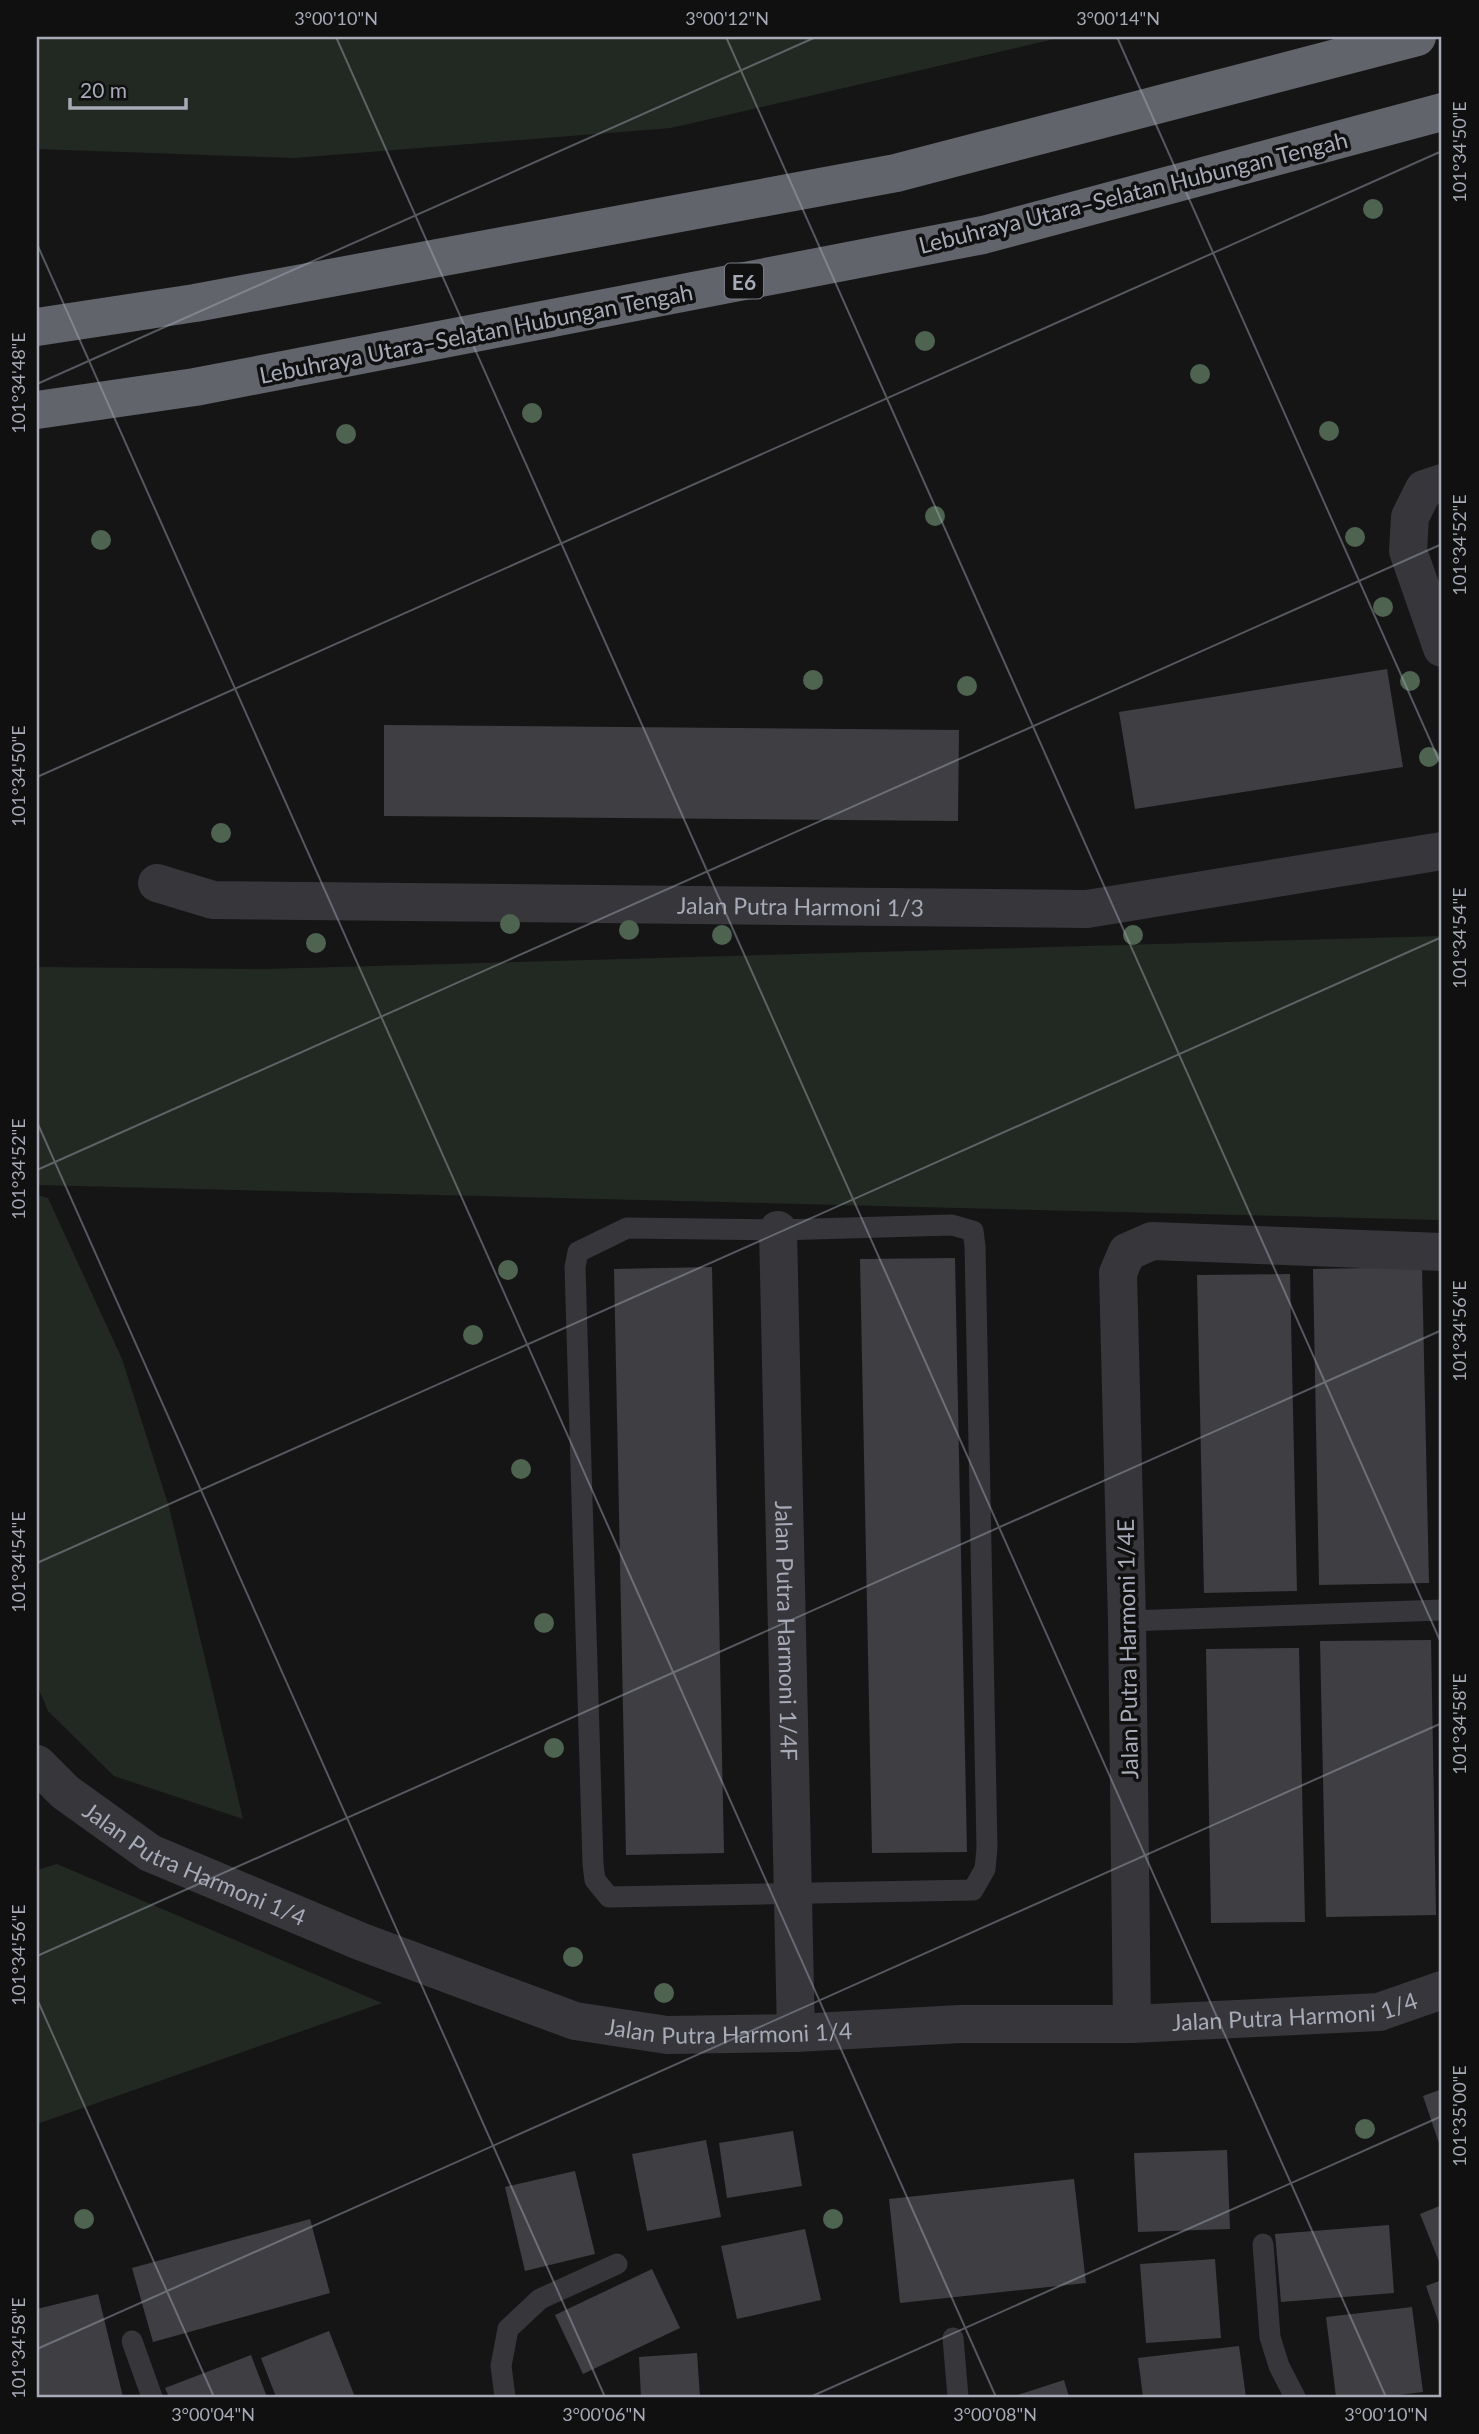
<svg xmlns="http://www.w3.org/2000/svg" width="1479" height="2434" viewBox="0 0 1479 2434" font-family="Lato,sans-serif">
  <style>
    .green { fill: #212922 }
    .building { fill: #3f3f43 }
    .lines { fill: none; stroke-linecap: round; stroke-linejoin: round }
    .lane { stroke: #36363b; stroke-width: 21 }
    .street { stroke: #36363b; stroke-width: 38 }
    .highway { stroke: #62646c; stroke-width: 38 }
    .tree { fill: #4e6350 }
    .ticks { fill: none; stroke: #a6abb7; stroke-width: 2; stroke-opacity: 0.45 }
    .labels { text-anchor: middle; dominant-baseline: central; stroke-width: 7; stroke-linejoin: round; paint-order: stroke }
    .shield { fill: #101011; stroke: #797c85; stroke-width: 2 }
    .shield-label { font-size: 21px; font-weight: bold; fill: #a6abb7 }
    .street-label { font-size: 23px; fill: #a6abb7; stroke: #101011 }
    .neatline { fill: none; stroke: #a6abb7; stroke-width: 2.5 }
    .ticks-label { font-size: 18px; text-anchor: middle; fill: #a6abb7 }
  </style>
  <rect width="100%" height="100%" fill="#151516"/>
  <!-- green -->
  <g class="green">
    <polygon points="37,37 1063,37 671,128 294,158 37,149"/>
    <polygon points="1442,936 1442,1220 37,1185 37,967 266,969"/>
    <polygon points="37,1195 48,1198 122,1359 169,1507 243,1819 114,1776 48,1711 37,1685"/>
    <polygon points="57,1864 382,2003 37,2124 37,1870"/>
  </g>
  <!-- building -->
  <g class="building">
    <polygon points="1387,669 1403,767 1135,809 1119,712"/>
    <polygon points="384,725 959,730 958,821 384,816"/>
    <polygon points="955,1258 967,1852 872,1853 860,1259"/>
    <polygon points="712,1267 724,1853 626,1855 614,1269"/>
    <polygon points="1422,1267 1429,1583 1319,1585 1313,1269"/>
    <polygon points="1290,1274 1297,1591 1204,1593 1197,1275"/>
    <polygon points="1431,1640 1436,1915 1326,1917 1320,1641"/>
    <polygon points="1299,1648 1305,1922 1211,1923 1206,1649"/>
    <polygon points="1442,2089 1442,2152 1423,2096"/>
    <polygon points="793,2131 802,2186 727,2198 719,2143"/>
    <polygon points="706,2140 721,2217 647,2231 632,2154"/>
    <polygon points="1227,2150 1230,2229 1138,2232 1134,2153"/>
    <polygon points="575,2171 595,2254 525,2271 505,2187"/>
    <polygon points="1074,2179 1086,2283 900,2303 889,2199"/>
    <polygon points="1442,2205 1442,2269 1420,2214"/>
    <polygon points="310,2219 330,2293 153,2342 132,2268"/>
    <polygon points="1389,2225 1394,2293 1281,2302 1275,2234"/>
    <polygon points="805,2229 821,2300 737,2319 721,2246"/>
    <polygon points="1215,2259 1221,2338 1146,2343 1140,2264"/>
    <polygon points="652,2269 680,2328 583,2374 555,2315"/>
    <polygon points="1442,2280 1442,2332 1426,2286"/>
    <polygon points="98,2294 123,2397 37,2397 37,2309"/>
    <polygon points="1412,2307 1423,2392 1382,2397 1336,2397 1326,2317"/>
    <polygon points="329,2331 355,2397 276,2397 261,2358"/>
    <polygon points="1239,2346 1246,2397 1143,2397 1138,2358"/>
    <polygon points="697,2353 700,2397 641,2397 639,2357"/>
    <polygon points="251,2355 267,2397 169,2397 165,2388"/>
    <polygon points="1064,2380 1069,2397 1011,2397"/>
  </g>
  <g class="lines">
    <!-- lane -->
    <g class="lane">
      <polygon points="952,1225 973,1231 975,1246 987,1848 985,1869 973,1890 609,1897 595,1880 593,1864 575,1267 578,1252 627,1228 778,1230"/>
      <polyline points="1127,1621 1442,1610"/>
      <polyline points="1263,2244 1270,2337 1279,2366 1295,2397"/>
      <polyline points="953,2338 958,2397"/>
      <polyline points="132,2341 152,2397"/>
      <polyline points="505,2397 501,2366 508,2329 540,2299 617,2264"/>
    </g>
    <!-- street -->
    <g class="street">
      <polyline points="1442,483 1424,489 1410,517 1408,551 1442,648"/>
      <path id="s1" d="M157,883L213,900L1087,909L1442,851"/>
      <path id="s2" d="M778,1230L796,2033"/>
      <path id="s3" d="M37,1764L65,1792L150,1853L362,1942L575,2021L667,2035L796,2033L960,2024H1132L1379,2012L1442,1990"/>
      <polyline points="1132,2024 1127,1621 1118,1273 1127,1252 1152,1241 1442,1252"/>
    </g>
    <!-- highway -->
    <g class="highway">
      <polyline points="37,327 195,303 896,173 1417,37"/>
      <polyline points="37,410 195,387 983,235 1442,112"/>
    </g>
  </g>
  <!-- trees -->
  <g class="tree">
    <circle cx="1373" cy="209" r="10"/>
    <circle cx="925" cy="341" r="10"/>
    <circle cx="1200" cy="374" r="10"/>
    <circle cx="532" cy="413" r="10"/>
    <circle cx="1329" cy="431" r="10"/>
    <circle cx="346" cy="434" r="10"/>
    <circle cx="935" cy="516" r="10"/>
    <circle cx="1355" cy="537" r="10"/>
    <circle cx="101" cy="540" r="10"/>
    <circle cx="1383" cy="607" r="10"/>
    <circle cx="813" cy="680" r="10"/>
    <circle cx="1410" cy="681" r="10"/>
    <circle cx="967" cy="686" r="10"/>
    <circle cx="1429" cy="757" r="10"/>
    <circle cx="221" cy="833" r="10"/>
    <circle cx="510" cy="924" r="10"/>
    <circle cx="629" cy="930" r="10"/>
    <circle cx="722" cy="935" r="10"/>
    <circle cx="1133" cy="935" r="10"/>
    <circle cx="316" cy="943" r="10"/>
    <circle cx="508" cy="1270" r="10"/>
    <circle cx="473" cy="1335" r="10"/>
    <circle cx="521" cy="1469" r="10"/>
    <circle cx="544" cy="1623" r="10"/>
    <circle cx="554" cy="1748" r="10"/>
    <circle cx="573" cy="1957" r="10"/>
    <circle cx="664" cy="1993" r="10"/>
    <circle cx="1365" cy="2129" r="10"/>
    <circle cx="84" cy="2219" r="10"/>
    <circle cx="833" cy="2219" r="10"/>
  </g>
  <!-- ticks -->
  <path class="ticks" d="M336,37L1386,2397M726,37L1442,1645M1117,37L1442,767M37,244L996,2397M37,384L816,37M37,777L1442,151M37,1122L605,2397M37,1170L1442,544M37,1563L1442,937M37,1956L1442,1330M37,1999L214,2397M37,2349L1442,1723M810,2397L1442,2116"/>
  <g class="labels">
    <!-- shield labels -->
    <rect class="shield" x="725" y="263.5" width="38" height="35" rx="5"/>
    <g class="shield-label">
      <text x="744" y="281">E6</text>
    </g>
    <!-- street labels -->
    <g class="street-label">
      <text transform="translate(1133 192) rotate(-14)">Lebuhraya Utara–Selatan Hubungan Tengah</text>
      <text transform="translate(476 333) rotate(-11)">Lebuhraya Utara–Selatan Hubungan Tengah</text>
      <text stroke="none"><textPath href="#s1" startOffset="646">Jalan Putra Harmoni 1/3</textPath></text>
      <text stroke="none"><textPath href="#s2" startOffset="401">Jalan Putra Harmoni 1/4F</textPath></text>
      <text transform="translate(1127 1649) rotate(-91)">Jalan Putra Harmoni 1/4E</text>
      <text stroke="none"><textPath href="#s3" startOffset="189">Jalan Putra Harmoni 1/4</textPath></text>
      <text stroke="none"><textPath href="#s3" startOffset="1323">Jalan Putra Harmoni 1/4</textPath></text>
      <text stroke="none"><textPath href="#s3" startOffset="756">Jalan Putra Harmoni 1/4</textPath></text>
    </g>
  </g>
  <!-- border -->
  <rect width="1479" height="2434" fill="none" stroke="#101011" stroke-width="77"/>
  <!-- scale -->
  <path d="M70 98v10h116v-10" fill="none" stroke="#a6abb7" stroke-width="3.5"/>
  <text x="80" y="98" font-size="21" fill="#a6abb7" stroke="#101011" stroke-width="5" paint-order="stroke">20 m</text>
  <rect x="38" y="38" width="1402" height="2358" class="neatline"/>
  <g class="ticks-label">
    <text x="336" y="25">3°00'10"N</text>
    <text x="727" y="25">3°00'12"N</text>
    <text x="1118" y="25">3°00'14"N</text>
    <text transform="translate(1460 152) rotate(-90)" y="6">101°34'50"E</text>
    <text transform="translate(19 383) rotate(-90)" y="6">101°34'48"E</text>
    <text transform="translate(1460 545) rotate(-90)" y="6">101°34'52"E</text>
    <text transform="translate(19 776) rotate(-90)" y="6">101°34'50"E</text>
    <text transform="translate(1460 938) rotate(-90)" y="6">101°34'54"E</text>
    <text transform="translate(19 1169) rotate(-90)" y="6">101°34'52"E</text>
    <text transform="translate(1460 1331) rotate(-90)" y="6">101°34'56"E</text>
    <text transform="translate(19 1562) rotate(-90)" y="6">101°34'54"E</text>
    <text transform="translate(1460 1724) rotate(-90)" y="6">101°34'58"E</text>
    <text transform="translate(19 1955) rotate(-90)" y="6">101°34'56"E</text>
    <text transform="translate(1460 2116) rotate(-90)" y="6">101°35'00"E</text>
    <text transform="translate(19 2348) rotate(-90)" y="6">101°34'58"E</text>
    <text x="213" y="2421">3°00'04"N</text>
    <text x="604" y="2421">3°00'06"N</text>
    <text x="995" y="2421">3°00'08"N</text>
    <text x="1386" y="2421">3°00'10"N</text>
  </g>
</svg>
